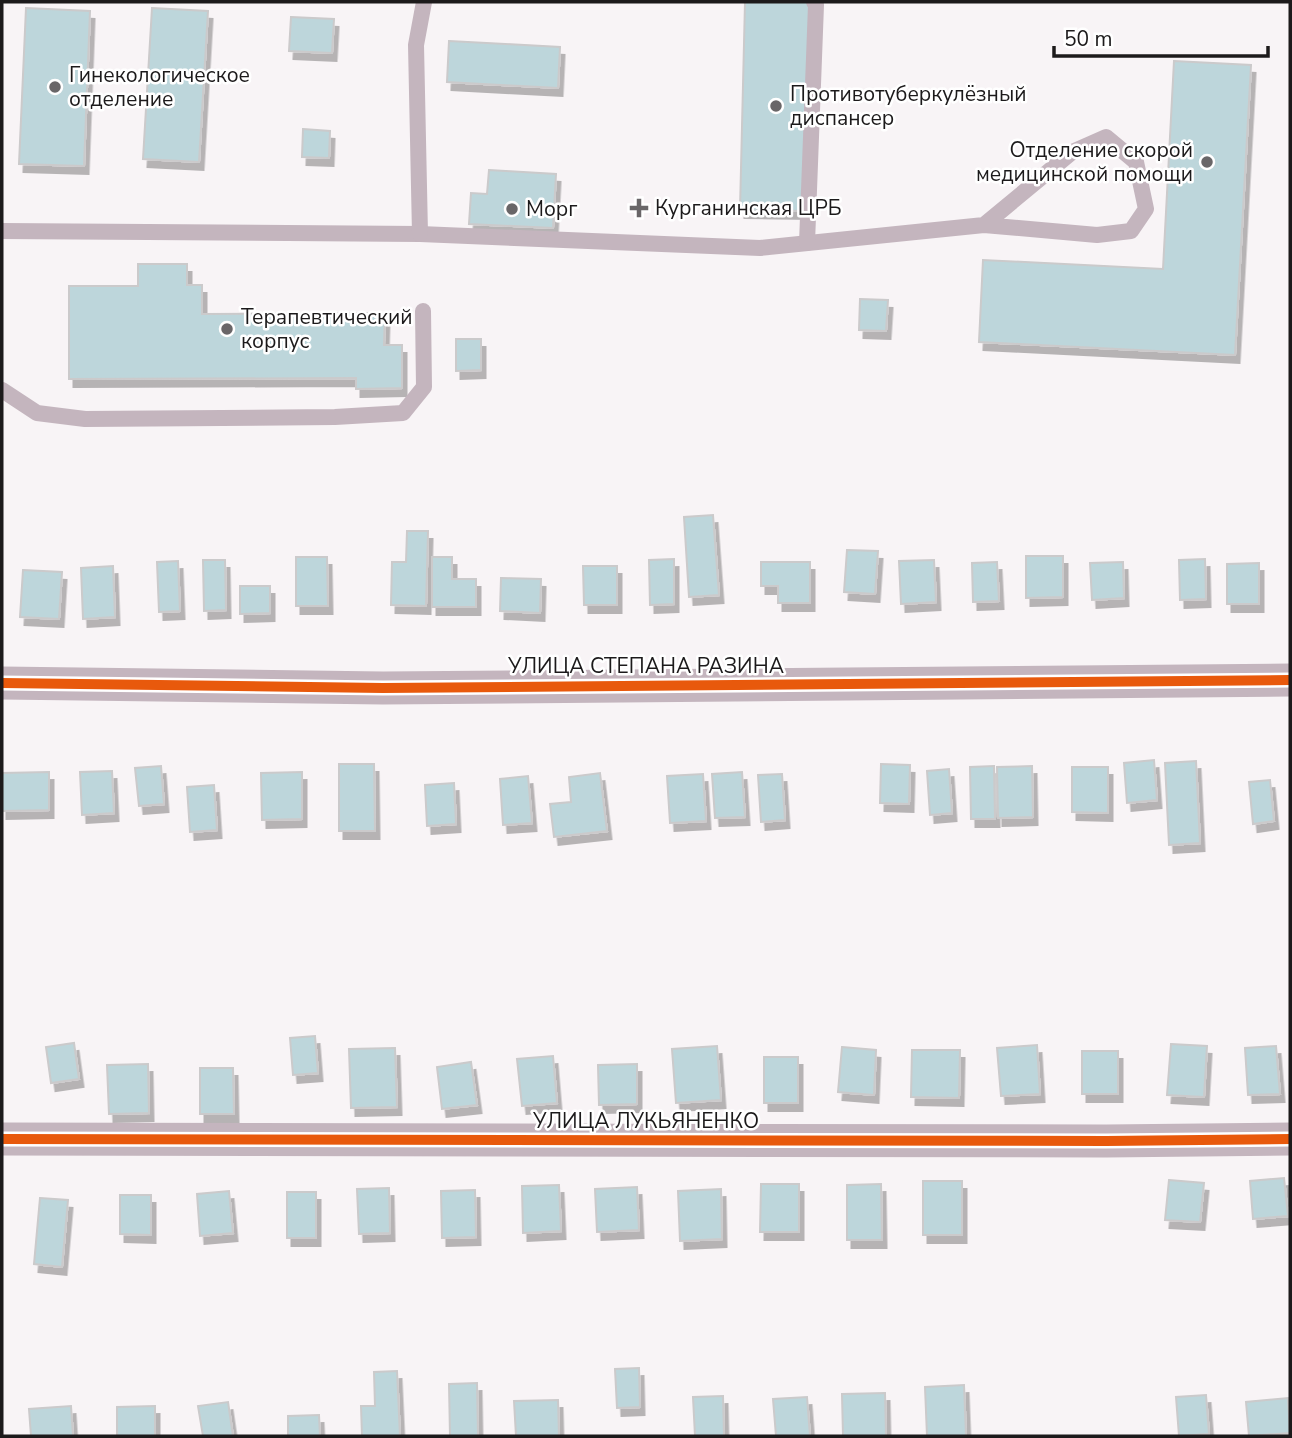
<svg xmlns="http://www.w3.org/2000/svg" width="1292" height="1438" viewBox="0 0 1292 1438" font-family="'Nunito Sans',sans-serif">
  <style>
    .building { fill: #bdd6db; stroke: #cbcacb; stroke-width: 2; filter: url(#shadow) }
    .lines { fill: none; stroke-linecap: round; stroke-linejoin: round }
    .service { stroke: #c4b5be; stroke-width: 16 }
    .minor { stroke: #c4b5be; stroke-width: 33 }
    .cycleway-casing { stroke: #fff; stroke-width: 15 }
    .cycleway { stroke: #e8590c; stroke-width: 10 }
    .poi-dot { fill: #696668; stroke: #fff; stroke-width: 2.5 }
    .labels { text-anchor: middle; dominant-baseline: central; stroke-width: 5; stroke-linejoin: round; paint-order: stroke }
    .poi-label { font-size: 21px; fill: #1c1a1b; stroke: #fff; text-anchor: start }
    .street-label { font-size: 21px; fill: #1c1a1b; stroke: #fff }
  </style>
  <defs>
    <filter id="shadow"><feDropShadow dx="4.5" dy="8" stdDeviation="0" flood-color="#0004"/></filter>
  </defs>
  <rect width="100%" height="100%" fill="#f8f4f6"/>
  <!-- building -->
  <g class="building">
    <polygon points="745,2 811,2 806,211 740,210"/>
    <polygon points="26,8 90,11 84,166 19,164"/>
    <polygon points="152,8 208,11 199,162 143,159"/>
    <polygon points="291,17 334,19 332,53 289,51"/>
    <polygon points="449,41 560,47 558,88 447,82"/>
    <polygon points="1174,61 1251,65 1235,355 979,342 983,260 1163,269"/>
    <polygon points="303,129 330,131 329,158 302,157"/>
    <polygon points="489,170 556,174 553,228 469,224 471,193 487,194"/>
    <polygon points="138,264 187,264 187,285 202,285 202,314 385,313 384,345 402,345 402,388 356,389 356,378 69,379 69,286 138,286"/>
    <polygon points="860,299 888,300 886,331 859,330"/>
    <polygon points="456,339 481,339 481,370 456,371"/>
    <polygon points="713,515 719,595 689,597 684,517"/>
    <polygon points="407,531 428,531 426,606 391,605 392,562 406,562"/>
    <polygon points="847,550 878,551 875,594 844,592"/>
    <polygon points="1026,556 1063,556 1063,597 1026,598"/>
    <polygon points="296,557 327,557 328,606 296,606"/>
    <polygon points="432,557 452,557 452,579 476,579 476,607 432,607"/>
    <polygon points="674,559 674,604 650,605 649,560"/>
    <polygon points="1205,559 1206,599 1180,600 1179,560"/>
    <polygon points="203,560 225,560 226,610 204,611"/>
    <polygon points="934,560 936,602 901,604 899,561"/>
    <polygon points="178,561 180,611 159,612 157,562"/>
    <polygon points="761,562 810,562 810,603 778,603 778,586 761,586"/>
    <polygon points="997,562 999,601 973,602 972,563"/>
    <polygon points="1123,562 1124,598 1092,600 1090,563"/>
    <polygon points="1259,563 1259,604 1227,604 1227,564"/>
    <polygon points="113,566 115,617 83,619 81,568"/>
    <polygon points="583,566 617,566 617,605 584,605"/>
    <polygon points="23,570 62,572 59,619 20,617"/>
    <polygon points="501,578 541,579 540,613 500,611"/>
    <polygon points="240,586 270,586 270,613 240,614"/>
    <polygon points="1154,760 1157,800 1127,803 1124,763"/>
    <polygon points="1196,761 1200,843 1169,845 1165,763"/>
    <polygon points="339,764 374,764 375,831 339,831"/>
    <polygon points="881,764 910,765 909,804 880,803"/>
    <polygon points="161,766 164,804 139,806 135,768"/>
    <polygon points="994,766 995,819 971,819 970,767"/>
    <polygon points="1032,766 1033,817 998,818 997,767"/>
    <polygon points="1072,767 1108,767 1108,813 1072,812"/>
    <polygon points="949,769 952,813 930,815 927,771"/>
    <polygon points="112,771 114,813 82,815 80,772"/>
    <polygon points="49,772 49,810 2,811 2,773"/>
    <polygon points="302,772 302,819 262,820 261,773"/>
    <polygon points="742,772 745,817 715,818 712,774"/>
    <polygon points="600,773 607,831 554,837 550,804 571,802 569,777"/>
    <polygon points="703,774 706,821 670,823 667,776"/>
    <polygon points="782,774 785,820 761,822 758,775"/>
    <polygon points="528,776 532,823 503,825 500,779"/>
    <polygon points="1270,780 1274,821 1253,824 1249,782"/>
    <polygon points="454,783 456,824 427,826 425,785"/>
    <polygon points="214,785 217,830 190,832 187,787"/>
    <polygon points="315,1036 318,1073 293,1075 290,1038"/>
    <polygon points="74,1043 79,1079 51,1083 46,1047"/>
    <polygon points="1171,1044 1207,1046 1204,1097 1167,1095"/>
    <polygon points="1037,1045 1040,1094 1001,1096 997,1048"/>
    <polygon points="717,1046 721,1100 676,1103 672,1049"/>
    <polygon points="1276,1046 1280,1094 1248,1095 1245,1048"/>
    <polygon points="842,1047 876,1050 874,1095 838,1092"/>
    <polygon points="395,1048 397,1107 351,1108 349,1049"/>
    <polygon points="912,1050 960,1050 959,1098 911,1097"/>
    <rect x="1082" y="1051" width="36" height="43"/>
    <polygon points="553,1056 557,1103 522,1106 517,1059"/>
    <rect x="764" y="1057" width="34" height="46"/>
    <polygon points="471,1062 477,1105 442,1109 437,1067"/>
    <polygon points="148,1064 149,1113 109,1114 107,1065"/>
    <polygon points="637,1064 637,1104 599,1105 598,1065"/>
    <polygon points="200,1068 233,1068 234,1114 200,1114"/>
    <polygon points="1284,1178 1288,1216 1253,1219 1250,1181"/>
    <polygon points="1169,1180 1204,1183 1200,1222 1165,1220"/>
    <rect x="923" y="1181" width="39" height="54"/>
    <polygon points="761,1184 799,1184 799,1232 760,1232"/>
    <polygon points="881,1184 882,1240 847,1240 847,1185"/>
    <polygon points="559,1185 561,1231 523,1233 522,1186"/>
    <polygon points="637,1187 639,1230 597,1232 595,1189"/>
    <polygon points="389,1188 390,1233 359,1234 357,1189"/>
    <polygon points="721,1189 722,1239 680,1241 678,1191"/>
    <polygon points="475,1190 476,1237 442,1238 441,1191"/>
    <polygon points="229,1191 233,1233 200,1236 197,1194"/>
    <rect x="287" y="1192" width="29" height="46"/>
    <polygon points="120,1195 151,1195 151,1235 120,1234"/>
    <polygon points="40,1198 68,1200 62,1267 34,1264"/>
    <polygon points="639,1368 640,1407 617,1408 615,1369"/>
    <polygon points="397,1371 400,1436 362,1436 361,1406 375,1406 374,1372"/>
    <polygon points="477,1383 478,1436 450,1436 449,1384"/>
    <polygon points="964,1385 966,1436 927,1436 925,1387"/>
    <polygon points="885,1393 886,1436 843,1436 842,1394"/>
    <polygon points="1206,1395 1209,1434 1179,1436 1176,1397"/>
    <polygon points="723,1396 724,1436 695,1436 693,1397"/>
    <polygon points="807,1397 810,1436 776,1436 773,1399"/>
    <polygon points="1288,1398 1290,1433 1249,1436 1246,1402"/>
    <polygon points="558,1400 559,1436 516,1436 514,1401"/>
    <polygon points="228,1402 233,1436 203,1436 198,1406"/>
    <polygon points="71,1406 73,1436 31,1436 29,1409"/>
    <polygon points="155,1406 155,1436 117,1436 117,1407"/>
    <polygon points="319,1415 320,1436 288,1436 288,1416"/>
  </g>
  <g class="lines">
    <!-- service -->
    <g class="service">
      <polyline points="2,231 420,234 760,248 984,225 1097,235 1131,231 1146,209 1136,162 1106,137 1072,152 984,225"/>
      <polyline points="420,234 416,45 424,2"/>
      <polyline points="807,243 816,5 814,2"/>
      <polyline points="2,390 37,413 85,419 335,417 403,413 424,387 423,311"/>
    </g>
    <!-- minor -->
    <g class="minor">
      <polyline points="2,683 383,688 1290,680"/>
      <polyline points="2,1139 1106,1141 1290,1139"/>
    </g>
    <defs>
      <g id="cycleway">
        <polyline points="2,683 383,688 1290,680"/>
        <polyline points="2,1139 1106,1141 1290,1139"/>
      </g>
    </defs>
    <!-- cycleway casing -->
    <use href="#cycleway" class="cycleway-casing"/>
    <!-- cycleway -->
    <use href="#cycleway" class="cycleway"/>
  </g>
  <!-- markers -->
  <g class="poi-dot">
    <circle cx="55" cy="87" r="7"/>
    <circle cx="776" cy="106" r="7"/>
    <circle cx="1207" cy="162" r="7"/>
    <path d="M635.5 197.5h7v7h7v7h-7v7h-7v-7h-7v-7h7z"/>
    <circle cx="512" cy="209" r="7"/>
    <circle cx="227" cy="329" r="7"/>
  </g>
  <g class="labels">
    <!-- poi labels -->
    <g class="poi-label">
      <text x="69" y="75">Гинекологическое<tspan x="69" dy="24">отделение</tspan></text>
      <text x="790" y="94">Противотуберкулёзный<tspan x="790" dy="24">диспансер</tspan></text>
      <text x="1193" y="150" text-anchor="end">Отделение скорой<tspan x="1193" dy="24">медицинской помощи</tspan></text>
      <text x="655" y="208">Курганинская ЦРБ</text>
      <text x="526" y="209">Морг</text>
      <text x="241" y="317">Терапевтический<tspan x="241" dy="24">корпус</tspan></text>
    </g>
    <!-- street labels -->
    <g class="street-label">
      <text x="646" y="666">УЛИЦА СТЕПАНА РАЗИНА</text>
      <text x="646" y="1121">УЛИЦА ЛУКЬЯНЕНКО</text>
    </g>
  </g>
  <!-- border -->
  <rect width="1292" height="1438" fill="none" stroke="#1c1a1b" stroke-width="7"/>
  <!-- scale -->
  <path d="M1054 46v10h214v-10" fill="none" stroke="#1c1a1b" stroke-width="3.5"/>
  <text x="1064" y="46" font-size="21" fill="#1c1a1b" stroke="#ffffff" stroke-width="5" paint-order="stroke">50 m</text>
</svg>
